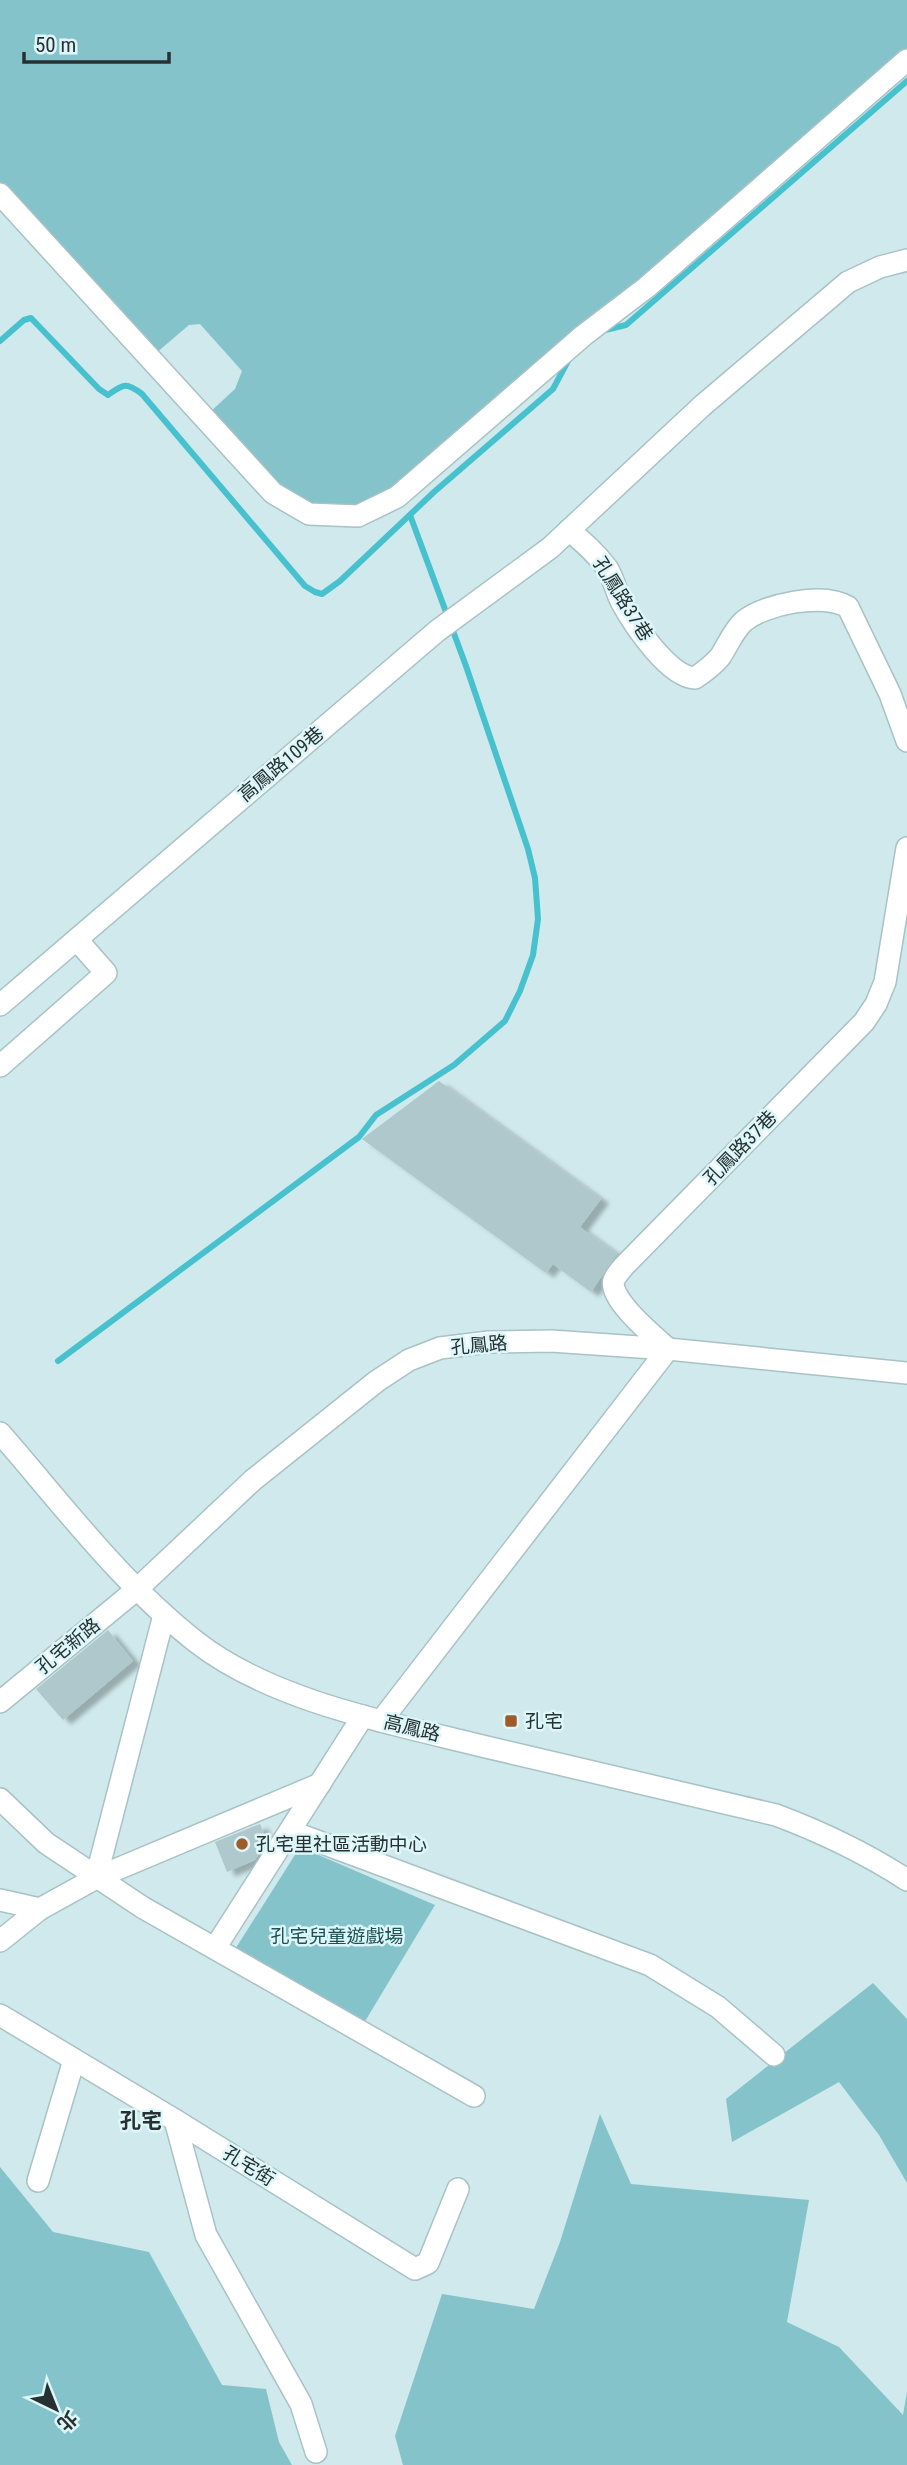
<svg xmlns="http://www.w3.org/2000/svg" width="907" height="2465" viewBox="0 0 907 2465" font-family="'Roboto Condensed','Noto Sans TC',sans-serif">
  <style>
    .green { fill: #85c3ca }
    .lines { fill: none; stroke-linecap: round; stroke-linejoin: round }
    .stream { stroke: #48c1ce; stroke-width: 6 }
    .building { fill: #aec8cb; filter: url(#shadow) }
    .minor-casing { stroke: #a8c2c5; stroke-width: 24 }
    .minor { stroke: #fff; stroke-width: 21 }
    .poi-dot { fill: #9e5c2a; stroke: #dcf6f9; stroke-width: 2.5 }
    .labels { text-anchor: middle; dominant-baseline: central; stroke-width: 5; stroke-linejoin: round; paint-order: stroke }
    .street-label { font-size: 19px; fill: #273132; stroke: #dcf6f9 }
    .poi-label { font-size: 19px; fill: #273132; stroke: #dcf6f9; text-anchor: start }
    .park-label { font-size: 19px; fill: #1e5257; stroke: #dcf6f9 }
    .neighbourhood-label { font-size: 21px; font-weight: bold; fill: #273132; stroke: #dcf6f9 }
  </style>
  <defs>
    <filter id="shadow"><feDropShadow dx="8" dy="4.5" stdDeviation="2" flood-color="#0004"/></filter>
  </defs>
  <rect width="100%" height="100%" fill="#cfe9ec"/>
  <!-- green -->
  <g class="green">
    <polygon points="0,0 907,0 907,55 395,492 356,510 309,505 273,483 208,414 235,389 242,371 200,324 189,325 155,354 0,182"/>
    <polygon points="300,1847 435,1905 361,2028 232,1954"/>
    <polygon points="873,1983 907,2019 907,2183 879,2135 839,2082 732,2142 726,2099"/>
    <polygon points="600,2114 631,2184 809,2200 787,2322 839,2347 903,2415 907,2392 907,2465 403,2465 395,2436 442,2294 534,2309 560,2242"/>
    <polygon points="0,2167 53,2232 149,2252 222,2385 266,2389 279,2442 292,2465 0,2465"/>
  </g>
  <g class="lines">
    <!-- stream -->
    <g class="stream">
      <polyline points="601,331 626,325 907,81"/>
      <path d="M0,341L24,320L31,318L99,389L108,395C124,384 126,382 142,394L305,586L315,592L322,594L340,581L434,492L553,389L569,359"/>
      <polyline points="58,1361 359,1137 376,1115 454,1065 505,1021 520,991 533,955 538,919 535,878 528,849 466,666 410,515"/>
    </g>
  </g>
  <!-- building -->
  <g class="building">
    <polygon points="439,1081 601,1199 580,1227 617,1254 591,1292 553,1264 546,1273 362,1139"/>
    <polygon points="108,1630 133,1661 63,1720 36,1689"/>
    <polygon points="260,1824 267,1842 255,1860 227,1872 215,1842"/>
  </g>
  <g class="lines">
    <defs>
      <g id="minor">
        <polyline points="0,194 273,493 309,514 358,516 397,497 584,335 647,287 907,60"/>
        <path d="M569,530C583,542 596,553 607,568C614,579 616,592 622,603C634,625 669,677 695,678C704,672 713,665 720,657C728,645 733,631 744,621C765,604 824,592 848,607L890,694L907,741"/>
        <polyline points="0,1005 437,631 550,548 702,406 848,282 880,267 907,260"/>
        <polyline points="0,1066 106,973 77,940"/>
        <path d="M0,1433C62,1504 120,1582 195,1641C271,1701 390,1723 482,1746C580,1769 678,1792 776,1815C824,1833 864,1852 907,1880"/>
        <polyline points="0,1702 136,1590 253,1480 377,1381 409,1360 440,1348 489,1342 551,1341 668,1349 907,1373"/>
        <path d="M381,1721L668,1349C655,1337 607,1298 614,1280C616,1275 621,1270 624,1266L864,1022L876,1004L885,982L907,848"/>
        <polyline points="0,1799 46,1843 142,1907 474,2096"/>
        <polyline points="290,1831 650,1965 718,2007 774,2055"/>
        <polyline points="96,1878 164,1615"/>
        <polyline points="0,1900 40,1909"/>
        <polyline points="0,1941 40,1909 96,1878 320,1784"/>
        <polyline points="215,1948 363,1716"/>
        <polyline points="0,2015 175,2120 415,2269 428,2263 458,2189"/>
        <polyline points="175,2120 206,2235 301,2404 316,2452"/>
        <polyline points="38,2181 74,2060"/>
      </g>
    </defs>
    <!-- minor casing -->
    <use href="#minor" class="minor-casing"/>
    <!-- minor -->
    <use href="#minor" class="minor"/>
  </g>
  <!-- markers -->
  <g class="poi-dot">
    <rect x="504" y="1714" width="14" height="14" rx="3.5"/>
    <circle cx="242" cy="1844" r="7"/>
  </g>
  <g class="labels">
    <!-- street labels -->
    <g class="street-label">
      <text transform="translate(623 599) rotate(58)">孔鳳路37巷</text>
      <text transform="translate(281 764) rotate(-40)">高鳳路109巷</text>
      <text transform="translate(740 1148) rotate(-46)">孔鳳路37巷</text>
      <text transform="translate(479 1345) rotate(-5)">孔鳳路</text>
      <text transform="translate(68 1646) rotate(-39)">孔宅新路</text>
      <text transform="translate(412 1728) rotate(14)">高鳳路</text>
      <text transform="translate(249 2166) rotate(32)">孔宅街</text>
    </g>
    <!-- poi labels -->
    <g class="poi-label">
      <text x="525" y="1721">孔宅</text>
      <text x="256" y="1844">孔宅里社區活動中心</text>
    </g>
    <!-- park labels -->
    <g class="park-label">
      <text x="337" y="1936">孔宅兒童遊戲場</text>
    </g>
    <!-- neighbourhood labels -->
    <g class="neighbourhood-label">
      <text x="141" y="2121">孔宅</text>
    </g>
  </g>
  <!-- north arrow -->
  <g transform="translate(56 2409) rotate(137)" stroke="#dcf6f9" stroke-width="5" paint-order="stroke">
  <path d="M0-5L12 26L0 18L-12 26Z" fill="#273132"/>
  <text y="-10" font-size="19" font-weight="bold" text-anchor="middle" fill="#273132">北</text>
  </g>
  <!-- scale -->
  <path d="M24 52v10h145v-10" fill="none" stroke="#273132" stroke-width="3.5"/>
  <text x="35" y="52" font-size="21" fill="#273132" stroke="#dcf6f9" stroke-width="5" paint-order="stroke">50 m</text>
</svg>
